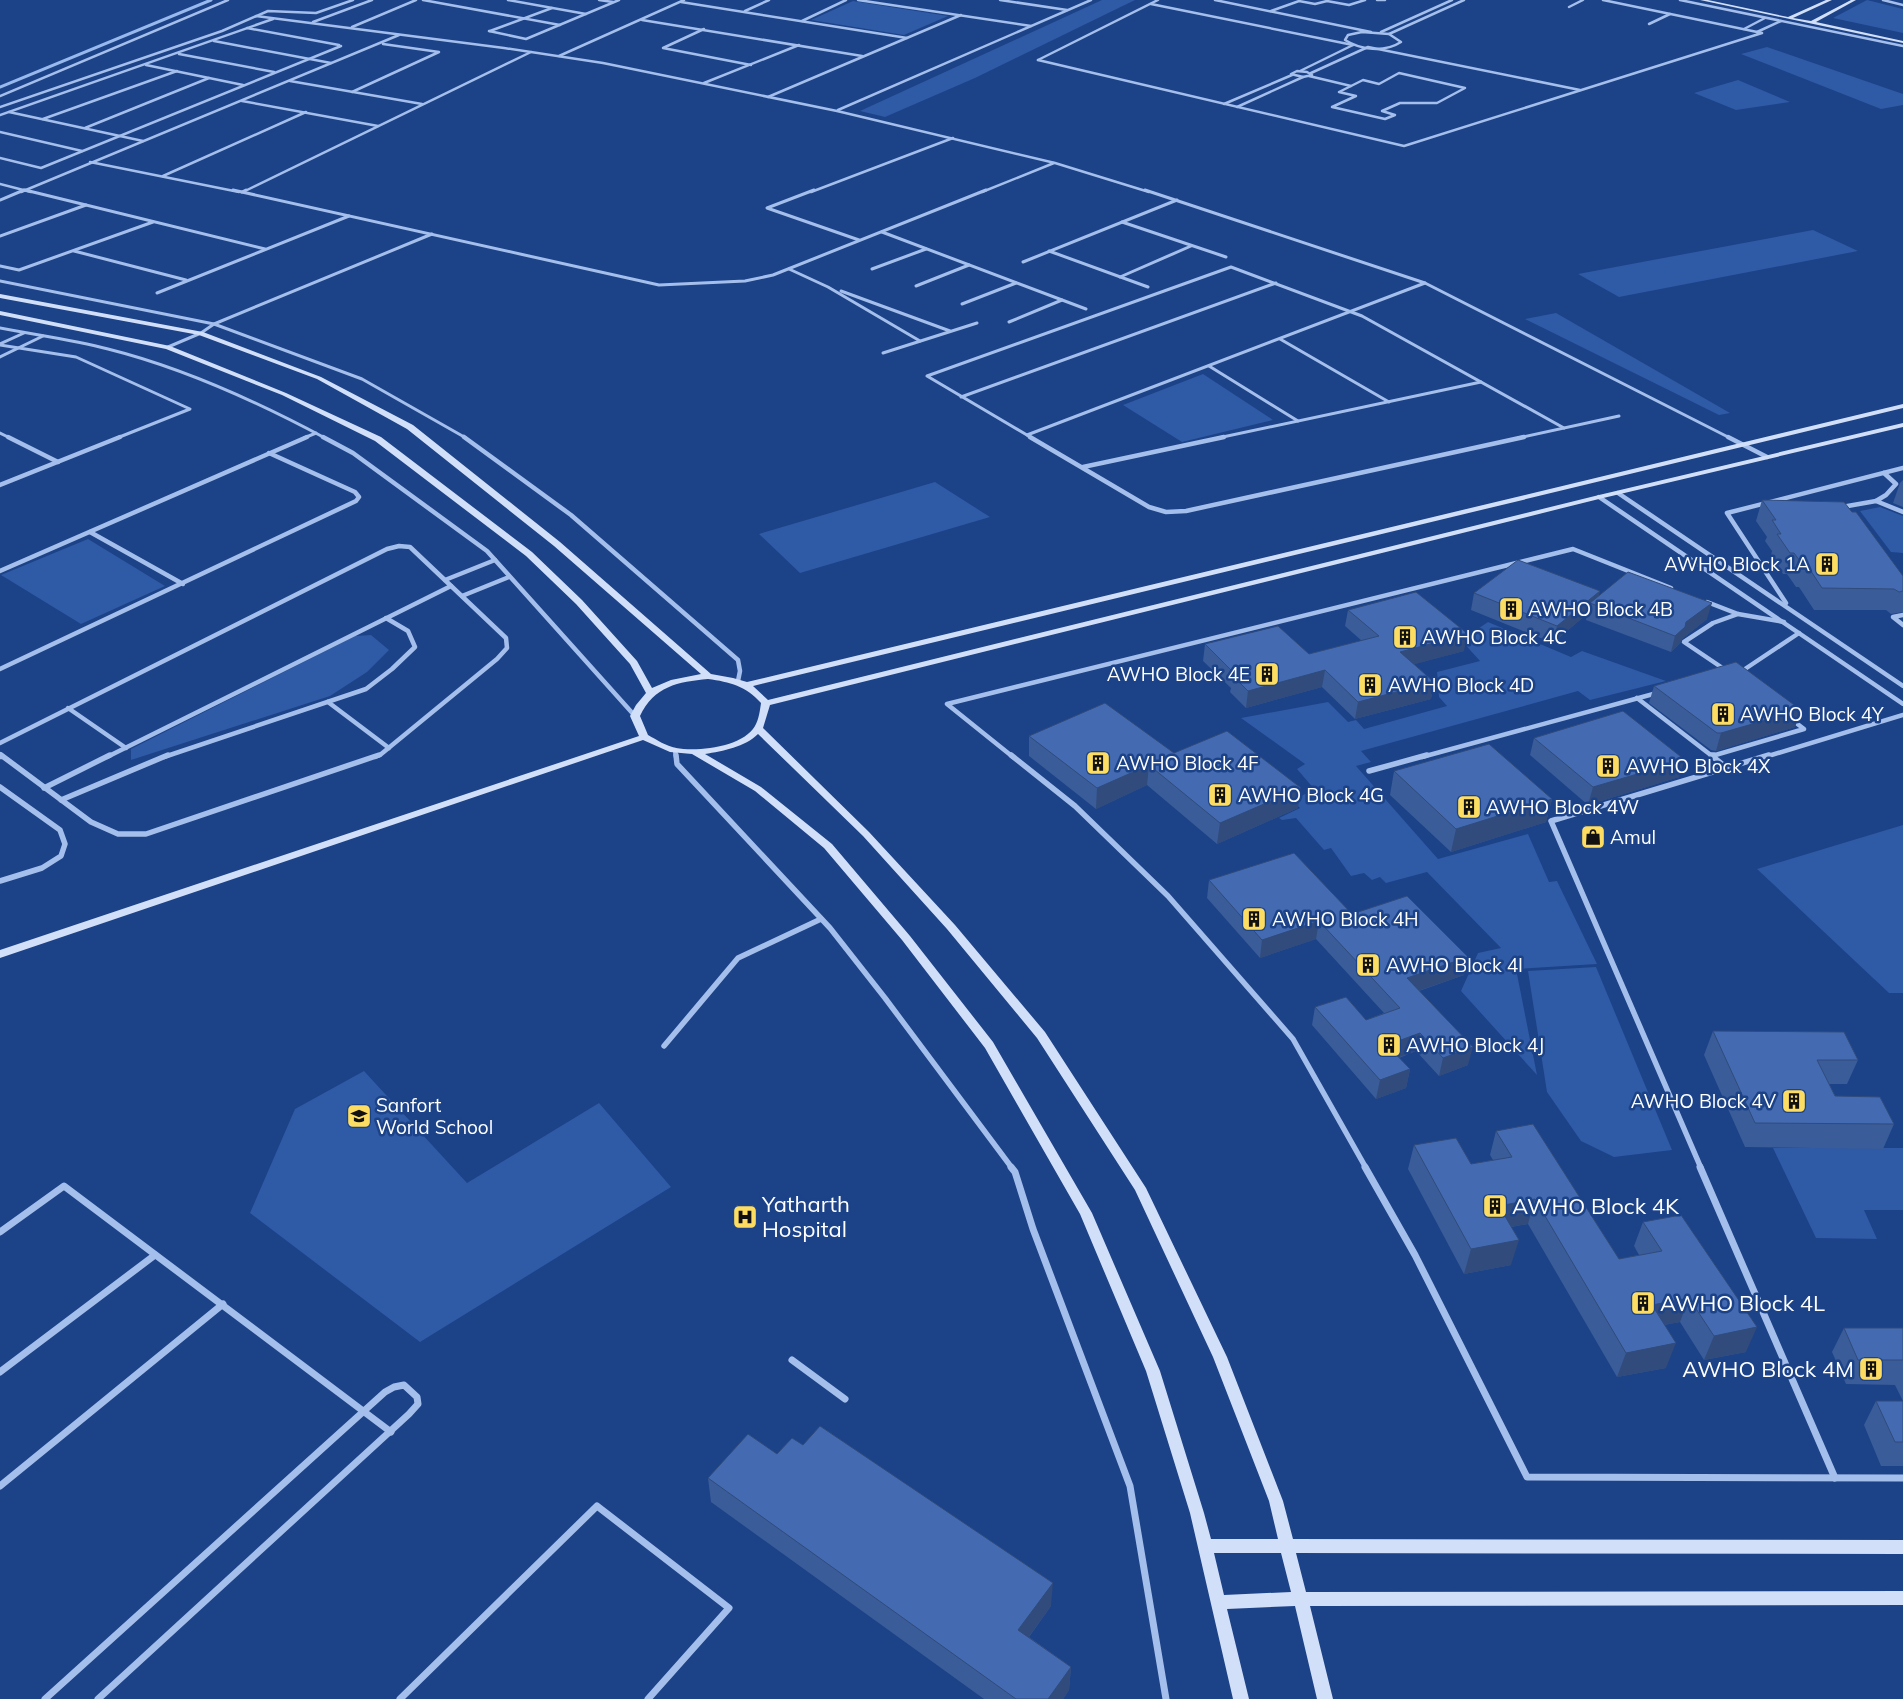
<svg xmlns="http://www.w3.org/2000/svg" width="1903" height="1699" viewBox="0 0 1903 1699" font-family="Mulish,sans-serif">
  <style>
    .green { fill: #2f5aa6 }
    .lines { fill: none; stroke-linecap: round; stroke-linejoin: round }
    .stream { stroke: #98b9ee; stroke-width: 3 }
    .street-far4 { stroke: #a5bfec; stroke-width: 2.5 }
    .street-far3 { stroke: #a5bfec; stroke-width: 3 }
    .street-far2 { stroke: #a5bfec; stroke-width: 4.5 }
    .street-far1 { stroke: #a5bfec; stroke-width: 5.5 }
    .street { stroke: #a5bfec; stroke-width: 7 }
    .secondary { fill: #d1dff9; fill-rule: evenodd }
    .wall { fill: #3a5c98 }
    .shaded-wall { fill: #304b7c }
    .building { fill: #446bb1; stroke: #304b7c }
    .labels { text-anchor: middle; dominant-baseline: central; stroke-width: 5; stroke-linejoin: round; paint-order: stroke }
    .poi-label { font-size: 19px; fill: #fff; stroke: #1c4288; text-anchor: start }
    .near-poi-label { font-size: 22px; fill: #fff; stroke: #1c4288; text-anchor: start }
  </style>
  <rect width="100%" height="100%" fill="#1c4288"/>
  <!-- green -->
  <g class="green">
    <polygon points="1102,0 1135,0 975,78 885,117 860,111"/>
    <polygon points="1867,0 1903,9 1903,33 1833,18"/>
    <polygon points="853,1 948,16 904,35 811,20"/>
    <polygon points="1767,47 1903,94 1903,105 1881,109 1741,54"/>
    <polygon points="1738,80 1790,102 1736,110 1694,93"/>
    <polygon points="1813,230 1858,251 1619,297 1578,274"/>
    <polygon points="1556,313 1730,413 1719,415 1525,319"/>
    <polygon points="1203,374 1273,420 1182,442 1123,405"/>
    <polygon points="935,482 990,517 800,573 759,534"/>
    <polygon points="1880,507 1903,516 1903,553 1891,552 1860,511"/>
    <polygon points="88,539 165,586 81,624 1,575"/>
    <polygon points="1488,622 1571,657 1582,651 1666,681 1590,700 1578,691 1361,751 1371,762 1356,766 1438,859 1528,834 1549,882 1557,881 1597,964 1516,969 1537,1075 1461,991 1478,953 1501,948 1427,872 1386,883 1380,877 1372,880 1364,873 1351,876 1331,848 1324,850 1296,818 1282,820 1279,818 1300,808 1291,800 1315,790 1297,769 1305,764 1241,718 1328,702 1348,722 1356,720 1364,729 1447,706 1439,697 1437,672 1480,661 1461,640"/>
    <polygon points="371,635 389,650 367,672 330,696 131,760 131,749 355,636"/>
    <polygon points="1903,825 1903,993 1889,993 1757,869"/>
    <polygon points="1596,967 1672,1150 1614,1157 1581,1141 1547,1092 1528,971"/>
    <polygon points="364,1071 467,1183 599,1103 671,1187 420,1342 250,1213 295,1109"/>
    <polygon points="1773,1148 1903,1148 1903,1210 1864,1210 1877,1239 1816,1238"/>
  </g>
  <g class="lines">
    <!-- stream -->
    <polyline class="stream" points="0,87 211,0"/>
    <!-- street-far4 -->
    <g class="street-far4">
      <polyline points="423,0 560,25"/>
      <polyline points="508,0 586,14"/>
      <polyline points="599,0 613,2"/>
      <polyline points="858,0 1031,26"/>
      <polyline points="1000,0 1067,10"/>
      <polyline points="1215,0 1371,32"/>
      <polyline points="1377,0 1385,0"/>
      <polyline points="1680,0 1903,46"/>
      <polyline points="1883,0 1903,5"/>
      <polyline points="681,2 907,38"/>
      <polyline points="1151,4 1353,45"/>
      <polyline points="1569,7 1583,0"/>
      <polyline points="745,11 769,0"/>
      <polyline points="1271,11 1299,1 1315,4 1327,1 1349,5 1365,0"/>
      <polyline points="256,16 504,48 603,63 837,111 1055,163 1149,192"/>
      <polyline points="642,20 862,56"/>
      <polyline points="802,21 846,0"/>
      <polyline points="313,22 372,0"/>
      <polyline points="1649,24 1670,14"/>
      <polyline points="352,27 416,0"/>
      <polyline points="247,28 339,45"/>
      <polyline points="704,29 663,48 751,65"/>
      <polyline points="1744,29 1765,18"/>
      <polyline points="489,31 526,39 619,0"/>
      <polyline points="490,31 552,8"/>
      <path d="M1362,32L1389,34L1401,42C1384,53 1361,50 1345,40L1348,35Z"/>
      <polyline points="1381,32 1452,0"/>
      <polyline points="1757,32 1781,21"/>
      <polyline points="1389,34 1464,0"/>
      <polyline points="214,41 331,63"/>
      <polyline points="179,54 274,72"/>
      <polyline points="559,56 684,0"/>
      <polyline points="1038,60 1404,146 1762,33 1603,0"/>
      <polyline points="1038,60 1158,0"/>
      <polyline points="146,65 243,85"/>
      <polygon points="1297,71 1307,72 1312,75 1303,77 1291,74"/>
      <polyline points="1300,71 1353,45"/>
      <polyline points="1311,73 1368,47 1580,90"/>
      <polygon points="1399,73 1465,88 1437,103 1400,103 1382,111 1395,115 1385,119 1332,107 1356,96 1339,92 1363,80 1379,84"/>
      <polyline points="1309,76 1351,86"/>
      <polyline points="290,81 422,104"/>
      <polyline points="704,83 799,45"/>
      <polyline points="352,92 439,52 383,44"/>
      <polyline points="0,96 228,0"/>
      <polyline points="768,97 961,15"/>
      <polyline points="242,101 378,126"/>
      <polyline points="1224,104 1292,75"/>
      <polyline points="0,107 222,31 268,11 316,13 353,0"/>
      <polyline points="1237,107 1303,77"/>
      <polyline points="838,110 1091,0"/>
      <polyline points="9,112 143,141"/>
      <polyline points="0,115 273,19"/>
      <polyline points="43,119 177,71"/>
      <polyline points="85,128 209,78"/>
      <polyline points="0,132 82,151"/>
      <polyline points="0,158 41,168 341,46"/>
      <polyline points="90,162 239,192"/>
      <polyline points="163,176 306,112"/>
      <polyline points="0,184 31,192"/>
      <polyline points="21,192 399,35"/>
      <polyline points="243,192 531,52"/>
      <polyline points="811,192 953,138"/>
      <polyline points="982,192 1054,163"/>
    </g>
    <!-- street-far3 -->
    <g class="street-far3">
      <polyline points="25,190 265,249"/>
      <polyline points="233,190 659,285 745,281 773,275 986,190"/>
      <polyline points="814,190 767,208 859,240"/>
      <polyline points="1145,190 1425,283 1730,438"/>
      <polyline points="242,192 246,190"/>
      <polyline points="0,200 24,190"/>
      <polyline points="1122,222 1226,257"/>
      <polyline points="882,232 1086,309"/>
      <polyline points="0,236 86,205"/>
      <polyline points="74,251 186,280"/>
      <polyline points="1049,251 1148,287"/>
      <polyline points="1023,262 1177,200"/>
      <polyline points="0,266 19,270 153,222"/>
      <polyline points="789,269 828,287 920,341"/>
      <polyline points="872,269 926,249"/>
      <polyline points="1120,277 1191,246"/>
      <polyline points="0,281 214,324 362,379 466,438"/>
      <polyline points="916,286 969,265"/>
      <polyline points="841,291 950,331"/>
      <polyline points="157,293 349,216"/>
      <polyline points="962,304 1016,283"/>
      <polyline points="1009,322 1062,300"/>
      <path d="M0,328C36,335 73,340 108,349C184,368 256,401 325,438"/>
      <polyline points="1280,339 1389,402"/>
      <polyline points="0,344 24,333"/>
      <polyline points="0,345 76,357 190,409 117,438"/>
      <polyline points="168,347 201,333 214,324 432,234"/>
      <polyline points="883,353 977,323"/>
      <polyline points="0,357 43,336"/>
      <polyline points="1209,366 1298,421"/>
      <polyline points="961,397 1276,283"/>
      <polyline points="0,433 10,438"/>
      <polyline points="1027,435 1425,283"/>
      <polyline points="304,438 316,433"/>
      <polyline points="1032,438 927,376 1231,267 1362,316 1564,428"/>
      <polyline points="1218,438 1481,382"/>
      <polyline points="1518,438 1619,416"/>
    </g>
    <!-- street-far2 -->
    <g class="street-far2">
      <polyline points="8,437 58,462"/>
      <polyline points="323,437 353,453 487,551 635,716"/>
      <polyline points="464,437 571,515 738,660 740,671 738,681"/>
      <polyline points="1030,437 1149,507 1166,512 1186,511 1524,437"/>
      <polyline points="1728,437 1767,457"/>
      <polyline points="1083,467 1224,437"/>
      <polyline points="1884,473 1896,484 1886,495 1876,501 1903,512"/>
      <polyline points="0,485 120,437"/>
      <polyline points="1618,493 1903,686"/>
      <polyline points="1599,497 1903,704"/>
      <polyline points="1842,507 1876,501"/>
      <polyline points="90,532 183,584"/>
      <polyline points="0,571 307,437"/>
      <polyline points="445,580 495,560"/>
      <polyline points="462,596 509,577"/>
      <polyline points="1707,602 1738,614 1784,622"/>
      <polyline points="1786,603 1727,513 1903,468"/>
      <polyline points="1903,615 1893,617 1903,625"/>
      <polyline points="0,669 356,501 359,497 355,492 269,453"/>
      <polyline points="1724,669 1684,642 1713,623 1738,614"/>
      <polyline points="1738,670 1745,669 1799,633"/>
      <polyline points="1637,698 1712,756 1804,729 1791,719"/>
      <polyline points="328,702 389,748"/>
      <polyline points="68,708 126,748"/>
      <polyline points="0,743 387,549 399,546 410,547 506,638 507,648 497,659 380,755 375,757"/>
      <polyline points="675,750 676,757"/>
      <polyline points="0,754 1,757"/>
      <polyline points="107,757 451,586"/>
      <polyline points="164,757 366,689 392,669 415,647 408,631 386,618"/>
      <polyline points="1013,757 947,704 1573,549 1671,588"/>
      <polyline points="1422,757 1657,693"/>
      <polyline points="1765,757 1903,715"/>
    </g>
    <!-- street-far1 -->
    <g class="street-far1">
      <polyline points="1,755 91,822 118,834 146,834 379,755"/>
      <polyline points="676,755 677,764 830,928 885,998 1012,1168"/>
      <polyline points="1011,755 1075,806 1168,896 1293,1039 1366,1168"/>
      <polyline points="1711,755 1714,755"/>
      <polyline points="1712,756 1727,768"/>
      <polyline points="1369,771 1427,755"/>
      <polyline points="0,787 60,830 65,844 61,856 42,868 0,881"/>
      <polyline points="44,788 110,755"/>
      <polyline points="61,800 168,755"/>
      <polyline points="664,1046 738,958 821,919"/>
      <polyline points="1701,1168 1551,821 1769,755"/>
    </g>
    <!-- street -->
    <g class="street">
      <polyline points="1011,1167 1015,1172 1033,1229 1130,1486 1166,1699"/>
      <polyline points="1365,1167 1415,1255 1527,1477 1903,1478"/>
      <polyline points="1700,1167 1835,1478"/>
      <polyline points="0,1232 64,1186 391,1432"/>
      <polyline points="792,1360 845,1399"/>
      <polyline points="0,1372 155,1255"/>
      <polyline points="0,1486 223,1304"/>
      <polyline points="45,1699 385,1392 394,1387 404,1385 417,1397 418,1404 409,1414 98,1699"/>
      <polyline points="400,1699 597,1506 729,1608 648,1699"/>
    </g>
    <!-- secondary -->
    <g class="secondary">
      <polygon points="1700,0 1708,0 1788,17 1826,0 1832,0 1793,18 1811,21 1851,0 1856,0 1816,22 1903,41 1903,43"/>
      <path d="M0,294L203,332L321,377L413,425L560,542L711,674L733,678L747,682L1903,404V408L753,686L768,700L1599,495L1903,423V427L1599,499L770,705L763,728L869,832L955,925L1045,1032L1146,1188L1227,1357L1283,1501L1293,1539L1903,1540V1554L1296,1553L1306,1592L1903,1591V1605L1310,1606L1333,1699H1317L1295,1606L1227,1609L1249,1699H1233L1190,1513L1146,1371L1080,1214L985,1048L902,940L824,848L755,791L692,754L670,752L643,740L0,958V950L639,736L630,716L636,705L646,693L630,664L576,604L526,556L375,441L282,395L166,349L0,315V311L170,346L286,393L381,437L532,552L582,600L637,661L652,688L671,680L701,674L554,546L407,429L317,379L199,335L0,298ZM708,679C730,682 746,686 761,703C760,710 759,719 755,726C743,747 698,752 676,748C666,746 657,740 648,735L640,716C654,686 678,682 708,679ZM758,734L863,836L947,929L1037,1038L1135,1190L1213,1357L1269,1501L1278,1539H1211L1204,1513L1160,1371L1092,1213L993,1042L910,936L832,844L761,787L705,754C723,751 745,747 758,734ZM1214,1553H1281L1291,1592L1224,1595Z"/>
    </g>
  </g>
  <!-- wall -->
  <g class="wall">
    <polygon points="1903,480 1903,507 1893,503 1900,483"/>
    <polygon points="1762,500 1903,576 1903,612 1891,614 1886,610 1814,610 1799,587 1796,587 1787,574 1783,574 1771,555 1772,551 1765,541 1767,537 1756,521"/>
    <polygon points="1600,591 1598,597 1707,619 1682,639 1680,643 1671,652 1586,620 1587,614 1553,643 1471,610 1474,593"/>
    <polygon points="1348,610 1464,651 1414,664 1434,682 1431,699 1355,719 1322,687 1246,708 1230,692 1231,688 1203,661 1205,644 1309,654 1362,641 1345,626"/>
    <polygon points="1654,686 1801,710 1795,727 1716,751 1711,750 1649,703"/>
    <polygon points="1029,736 1174,753 1298,808 1217,844 1147,785 1096,809 1029,756"/>
    <polygon points="1534,738 1679,777 1588,805 1530,755"/>
    <polygon points="1394,771 1552,799 1546,822 1451,852 1390,795"/>
    <polygon points="1209,880 1352,914 1464,975 1419,991 1468,1065 1439,1076 1416,1051 1399,1058 1410,1069 1406,1088 1376,1099 1312,1025 1315,1007 1366,1020 1384,1013 1316,939 1260,958 1207,898"/>
    <polygon points="1713,1031 1858,1060 1847,1084 1829,1084 1835,1096 1894,1124 1883,1149 1745,1147 1704,1055"/>
    <polygon points="1496,1131 1619,1259 1639,1255 1634,1246 1643,1222 1746,1352 1704,1360 1680,1322 1664,1325 1666,1368 1617,1377 1528,1224 1511,1227 1511,1265 1464,1274 1408,1169 1414,1145 1471,1164 1493,1160 1490,1155"/>
    <polygon points="1844,1328 1903,1328 1903,1466 1881,1466 1864,1425 1876,1401 1903,1401 1895,1385 1846,1384 1832,1352"/>
    <polygon points="777,1454 1051,1606 1029,1637 1071,1667 1069,1690 1063,1699 984,1699 711,1502 708,1478"/>
  </g>
  <!-- shaded-wall -->
  <g class="shaded-wall">
    <polygon points="1600,591 1596,605 1590,603 1587,614 1553,643 1557,626"/>
    <polygon points="1712,603 1707,619 1682,639 1680,643 1671,652 1675,636 1686,622"/>
    <polygon points="1468,634 1464,651 1397,669 1400,652"/>
    <polygon points="1325,670 1322,687 1246,708 1248,691"/>
    <polygon points="1434,682 1431,699 1355,719 1358,702"/>
    <polygon points="1801,710 1795,727 1716,751 1721,733"/>
    <polygon points="1685,760 1679,777 1588,805 1593,787"/>
    <polygon points="1149,765 1147,785 1096,809 1097,788"/>
    <polygon points="1301,788 1298,808 1217,844 1220,823"/>
    <polygon points="1552,799 1546,822 1451,852 1456,829"/>
    <polygon points="1319,921 1316,939 1260,958 1262,940"/>
    <polygon points="1468,957 1464,975 1403,996 1407,978"/>
    <polygon points="1420,1033 1416,1051 1383,1063 1387,1045"/>
    <polygon points="1473,1047 1468,1065 1439,1076 1443,1058"/>
    <polygon points="1410,1069 1406,1088 1376,1099 1380,1080"/>
    <polygon points="1535,1199 1528,1224 1492,1230 1499,1206"/>
    <polygon points="1519,1240 1511,1265 1464,1274 1471,1249"/>
    <polygon points="1689,1298 1680,1322 1642,1329 1652,1305"/>
    <polygon points="1757,1327 1746,1352 1704,1360 1714,1336"/>
    <polygon points="1676,1343 1666,1368 1617,1377 1626,1353"/>
    <polygon points="1053,1583 1051,1606 1017,1653 1018,1630"/>
    <polygon points="1071,1667 1069,1690 1063,1699 1048,1699"/>
  </g>
  <!-- building -->
  <g class="building">
    <polygon points="1762,500 1844,502 1852,512 1856,512 1903,576 1903,591 1899,592 1894,589 1822,588 1807,565 1803,565 1794,553 1790,553 1777,534 1781,534 1772,520 1776,520"/>
    <polygon points="1518,560 1600,591 1557,626 1474,593"/>
    <polygon points="1628,572 1712,603 1686,622 1685,627 1675,636 1590,603"/>
    <polygon points="1416,592 1468,634 1400,652 1434,682 1358,702 1325,670 1248,691 1232,675 1235,674 1205,644 1278,626 1309,654 1379,636 1348,610"/>
    <polygon points="1736,662 1801,710 1721,733 1717,733 1654,686"/>
    <polygon points="1105,703 1174,753 1227,731 1301,788 1220,823 1149,765 1097,788 1029,736"/>
    <polygon points="1623,711 1685,760 1593,787 1534,738"/>
    <polygon points="1489,744 1552,799 1456,829 1394,771"/>
    <polygon points="1294,853 1352,914 1407,896 1468,957 1407,978 1473,1047 1443,1058 1420,1033 1387,1045 1410,1069 1380,1080 1315,1007 1346,997 1366,1020 1400,1008 1319,921 1262,940 1209,880"/>
    <polygon points="1713,1031 1844,1032 1858,1060 1817,1060 1835,1096 1880,1097 1894,1124 1755,1123"/>
    <polygon points="1533,1124 1619,1259 1662,1251 1643,1222 1681,1215 1757,1327 1714,1336 1689,1298 1652,1305 1676,1343 1626,1353 1535,1199 1499,1206 1519,1240 1471,1249 1414,1145 1456,1138 1471,1164 1512,1157 1496,1131"/>
    <polygon points="1844,1328 1903,1328 1903,1360 1858,1360"/>
    <polygon points="1876,1401 1903,1401 1903,1442 1895,1442"/>
    <polygon points="820,1426 1053,1583 1018,1630 1071,1667 1048,1699 1016,1699 708,1478 748,1434 777,1454 792,1438 803,1445"/>
  </g>
  <!-- icons -->
  <defs>
    <symbol id="building-square" viewBox="-11 -11 22 22"><rect x="-9" y="-9" width="18" height="18" rx="4" fill="#fcdd62" stroke="#1c4288"/><path d="M-4-6H4V6H1V3H-1V6H-4ZM-2.5-4.3h1.7v1.8h-1.7ZM.8-4.3h1.7v1.8H.8ZM-2.5-1h1.7V.8h-1.7ZM.8-1h1.7V.8H.8Z" fill="#111"/></symbol>
    <symbol id="shop-square" viewBox="-11 -11 22 22"><rect x="-9" y="-9" width="18" height="18" rx="4" fill="#fcdd62" stroke="#1c4288"/><path d="M-5-2.5h2.3a2.7 3.5 0 0 1 5.4 0H5L5.5 6h-11ZM-1.5-2.5h3a1.5 2.3 0 0 0-3 0Z" fill="#111"/></symbol>
    <symbol id="school-square" viewBox="-11 -11 22 22"><rect x="-9" y="-9" width="18" height="18" rx="4" fill="#fcdd62" stroke="#1c4288"/><path d="M0-5L7-2L0 1L-7-2ZM-4 1L0 2.5L4 1V4Q0 6-4 4Z" fill="#111"/></symbol>
    <symbol id="hospital-square" viewBox="-11 -11 22 22"><rect x="-9" y="-9" width="18" height="18" rx="4" fill="#fcdd62" stroke="#1c4288"/><path d="M-5-5h3v3.5h4V-5h3V5h-3V1.5h-4V5h-3Z" fill="#111"/></symbol>
  </defs>
  <g fill-rule="evenodd">
    <use href="#building-square" x="1813" y="550" width="28" height="28"/>
    <use href="#building-square" x="1497" y="595" width="28" height="28"/>
    <use href="#building-square" x="1391" y="623" width="28" height="28"/>
    <use href="#building-square" x="1253" y="660" width="28" height="28"/>
    <use href="#building-square" x="1356" y="671" width="28" height="28"/>
    <use href="#building-square" x="1709" y="700" width="28" height="28"/>
    <use href="#building-square" x="1084" y="749" width="28" height="28"/>
    <use href="#building-square" x="1594" y="752" width="28" height="28"/>
    <use href="#building-square" x="1206" y="781" width="28" height="28"/>
    <use href="#building-square" x="1455" y="793" width="28" height="28"/>
    <use href="#shop-square" x="1579" y="823" width="28" height="28"/>
    <use href="#building-square" x="1240" y="905" width="28" height="28"/>
    <use href="#building-square" x="1354" y="951" width="28" height="28"/>
    <use href="#building-square" x="1375" y="1031" width="28" height="28"/>
    <use href="#building-square" x="1780" y="1087" width="28" height="28"/>
    <use href="#school-square" x="345" y="1102" width="28" height="28"/>
    <use href="#building-square" x="1481" y="1192" width="28" height="28"/>
    <use href="#hospital-square" x="731" y="1203" width="28" height="28"/>
    <use href="#building-square" x="1629" y="1289" width="28" height="28"/>
    <use href="#building-square" x="1857" y="1355" width="28" height="28"/>
  </g>
  <g class="labels">
    <!-- poi labels -->
    <g class="poi-label">
      <text x="1810" y="564" text-anchor="end">AWHO Block 1A</text>
      <text x="1528" y="609">AWHO Block 4B</text>
      <text x="1422" y="637">AWHO Block 4C</text>
      <text x="1250" y="674" text-anchor="end">AWHO Block 4E</text>
      <text x="1388" y="685">AWHO Block 4D</text>
      <text x="1740" y="714">AWHO Block 4Y</text>
      <text x="1116" y="763">AWHO Block 4F</text>
      <text x="1626" y="766">AWHO Block 4X</text>
      <text x="1238" y="795">AWHO Block 4G</text>
      <text x="1486" y="807">AWHO Block 4W</text>
      <text x="1610" y="837">Amul</text>
      <text x="1272" y="919">AWHO Block 4H</text>
      <text x="1386" y="965">AWHO Block 4I</text>
      <text x="1406" y="1045">AWHO Block 4J</text>
      <text x="1776" y="1101" text-anchor="end">AWHO Block 4V</text>
      <text x="376" y="1105">Sanfort<tspan x="376" dy="22">World School</tspan></text>
    </g>
    <!-- near-poi labels -->
    <g class="near-poi-label">
      <text x="762" y="1204">Yatharth<tspan x="762" dy="25">Hospital</tspan></text>
      <text x="1512" y="1206">AWHO Block 4K</text>
      <text x="1660" y="1303">AWHO Block 4L</text>
      <text x="1854" y="1369" text-anchor="end">AWHO Block 4M</text>
    </g>
  </g>
</svg>
